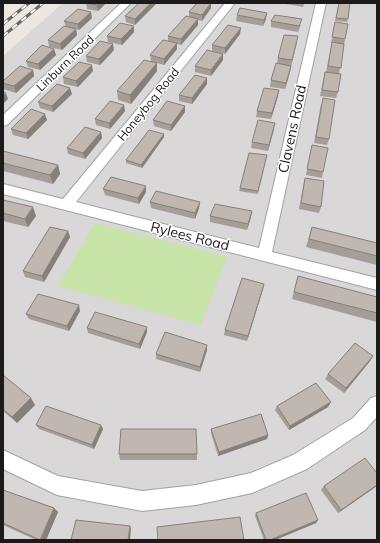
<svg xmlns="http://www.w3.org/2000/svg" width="380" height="543" viewBox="0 0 380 543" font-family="Mulish,sans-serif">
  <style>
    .residential { fill: #d9d7d8 }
    .grass { fill: #c9e4a8 }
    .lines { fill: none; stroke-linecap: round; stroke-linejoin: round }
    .street-casing { stroke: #a2a2a2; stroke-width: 2 }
    .street { fill: #fff; fill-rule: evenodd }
    .rail-casing { stroke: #696969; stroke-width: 3 }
    .rail { stroke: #fff; stroke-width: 2; stroke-dasharray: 6; stroke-linecap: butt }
    .wall { fill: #a59d97 }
    .shaded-wall { fill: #86807b }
    .building { fill: #c0b7b0; stroke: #86807b }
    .labels { text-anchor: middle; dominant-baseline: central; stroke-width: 3; stroke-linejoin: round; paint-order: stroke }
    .far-street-label { font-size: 12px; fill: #1b1b1b; stroke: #fff }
    .street-label { font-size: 14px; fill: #1b1b1b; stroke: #fff }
  </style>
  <rect width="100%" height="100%" fill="#ece7e0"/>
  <!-- residential -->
  <polygon class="residential" points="63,3 377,3 377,540 3,540 3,56"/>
  <!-- grass -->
  <polygon class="grass" points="95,223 227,257 201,325 58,286"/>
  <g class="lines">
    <defs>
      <g id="street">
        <polygon points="121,3 131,3 7,125 3,126 3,115"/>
        <polygon points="225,3 235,3 76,202 259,248 316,3 326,3 272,252 377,278 377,290 3,194 3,184 63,199"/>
        <polygon points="377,396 377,417 365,430 307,469 252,493 196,505 142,511 57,495 3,469 3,450 58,476 142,491 196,485 251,473 293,455 353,418 371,398"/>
      </g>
    </defs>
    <!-- street casing -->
    <use href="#street" class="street-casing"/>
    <!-- street -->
    <use href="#street" class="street"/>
    <defs>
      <g id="rail">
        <polyline points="3,24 29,3"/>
        <polyline points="3,36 43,3"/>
      </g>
    </defs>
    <!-- rail casing -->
    <use href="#rail" class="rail-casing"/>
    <!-- rail -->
    <use href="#rail" class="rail"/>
  </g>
  <!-- wall -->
  <g class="wall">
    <polygon points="86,3 106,3 98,11 87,9"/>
    <polygon points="139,3 135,25 126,22 125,16"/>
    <polygon points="197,3 211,3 211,8 202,21 198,20 198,25 181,45 177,44 177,49 164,65 157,63 157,71 131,104 118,100 117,91 151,61 150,55 168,41 168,36 189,17 189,12"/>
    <polygon points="280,3 305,3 303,7"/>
    <polygon points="339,3 350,3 347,22 335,21"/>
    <polygon points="237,15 266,19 263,26 236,21"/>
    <polygon points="92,18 79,30 76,29 77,35 62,50 49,47 48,40 66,27 64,21"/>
    <polygon points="271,21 301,25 298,32 271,27"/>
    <polygon points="335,22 345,39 339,74 338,92 336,98 320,96 325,72 326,72 332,43 331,43"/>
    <polygon points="134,32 122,45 108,42 107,36"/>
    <polygon points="240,34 225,54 212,51 212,45"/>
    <polygon points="297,42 290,72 285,89 270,87 271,80 277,64 278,58"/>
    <polygon points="54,49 56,55 40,70 28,67 26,61"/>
    <polygon points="114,50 100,65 87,62 86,56"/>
    <polygon points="223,60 211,76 195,72 195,66"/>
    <polygon points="33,70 34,76 16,93 3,89 3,81"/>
    <polygon points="93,71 78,87 64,84 63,77"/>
    <polygon points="207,78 207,84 192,104 179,101 179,95"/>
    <polygon points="72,94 53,112 40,108 38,102"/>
    <polygon points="278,96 271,119 256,117 257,111"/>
    <polygon points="321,104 329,139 327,145 314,143"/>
    <polygon points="185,106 185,112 171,131 154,126 153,120"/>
    <polygon points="125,111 110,129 96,125 95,119"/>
    <polygon points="47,120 28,139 13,135 11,129"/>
    <polygon points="274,129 268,151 251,148 252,142"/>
    <polygon points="101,132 102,138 85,159 68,154 67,148"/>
    <polygon points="164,134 164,137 142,168 126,163 126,160"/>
    <polygon points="312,145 323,172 322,178 306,175"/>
    <polygon points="3,151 58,165 60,174 53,184 3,171"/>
    <polygon points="267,155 258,194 239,191 240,188"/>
    <polygon points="305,178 321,207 319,213 299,209"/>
    <polygon points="146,186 146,192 139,204 105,195 103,189"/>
    <polygon points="3,200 36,216 28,227 3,221"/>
    <polygon points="150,202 200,202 199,208 195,219 151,208"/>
    <polygon points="252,211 251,217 247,230 210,222 210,216"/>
    <polygon points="312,227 377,243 377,265 306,247"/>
    <polygon points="68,231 70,237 44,282 25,277 23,271"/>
    <polygon points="298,276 377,297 377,322 292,299"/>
    <polygon points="264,284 263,289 247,341 224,335 225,330"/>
    <polygon points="80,311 69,331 29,319 26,314"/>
    <polygon points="147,327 147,332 140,349 88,333 87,328"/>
    <polygon points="207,345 207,350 200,372 156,359 156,354"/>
    <polygon points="373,356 370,361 344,393 325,379 328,374"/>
    <polygon points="3,375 35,405 17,423 3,411"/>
    <polygon points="331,402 328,407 289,430 275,410 277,406"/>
    <polygon points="36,425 101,425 103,429 94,449 39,429"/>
    <polygon points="211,429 268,435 267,439 218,456 211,433"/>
    <polygon points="119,454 197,454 197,460 120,460"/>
    <polygon points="377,473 377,486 338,513 321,490 324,486"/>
    <polygon points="3,490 54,508 58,512 46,540 36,540 3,525"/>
    <polygon points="256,513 318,520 316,523 275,540 264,540 255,516"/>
  </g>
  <!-- shaded-wall -->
  <g class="shaded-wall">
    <polygon points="100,3 106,3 98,11 97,5"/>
    <polygon points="151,3 157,3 135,25 135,19"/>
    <polygon points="211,3 211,8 202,21 202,15"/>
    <polygon points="91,12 92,18 79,30 78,24"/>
    <polygon points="267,13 266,19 263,26 264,20"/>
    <polygon points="198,19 198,25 181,45 181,39"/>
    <polygon points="134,26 134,32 122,45 121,39"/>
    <polygon points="241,28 240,34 225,54 225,48"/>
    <polygon points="76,29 77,35 62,50 60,44"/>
    <polygon points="177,43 177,49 164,65 164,59"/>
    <polygon points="113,44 114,50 100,65 99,59"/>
    <polygon points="54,49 56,55 40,70 38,64"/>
    <polygon points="223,54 223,60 211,76 211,70"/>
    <polygon points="157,63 157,71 131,104 130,95"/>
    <polygon points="92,65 93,71 78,87 76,81"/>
    <polygon points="291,66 290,72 285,89 286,83"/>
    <polygon points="33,70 34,76 16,93 14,86"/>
    <polygon points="207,78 207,84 192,104 192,98"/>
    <polygon points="70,88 72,94 53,112 52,106"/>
    <polygon points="279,90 278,96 271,119 272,113"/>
    <polygon points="6,93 8,99 3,104 3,96"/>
    <polygon points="124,105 125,111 110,129 109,123"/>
    <polygon points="185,106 185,112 171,131 171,125"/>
    <polygon points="45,114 47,120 28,139 26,133"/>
    <polygon points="275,123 274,129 268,151 269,145"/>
    <polygon points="101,132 102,138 85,159 83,153"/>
    <polygon points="164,134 164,137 142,168 141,165"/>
    <polygon points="58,165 60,174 53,184 50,175"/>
    <polygon points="146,186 146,192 139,204 138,198"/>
    <polygon points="200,202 199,208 195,219 195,213"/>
    <polygon points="33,207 36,216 28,227 25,219"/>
    <polygon points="252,211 251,217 247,230 248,224"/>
    <polygon points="68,231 70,237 44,282 42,276"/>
    <polygon points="264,284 263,289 247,341 248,336"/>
    <polygon points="79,305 80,311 69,331 67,326"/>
    <polygon points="147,327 147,332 140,349 139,344"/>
    <polygon points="207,345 207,350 200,372 200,367"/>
    <polygon points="373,356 370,361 344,393 346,388"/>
    <polygon points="31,398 35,405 17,423 12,417"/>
    <polygon points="331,402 328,407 289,430 290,426"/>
    <polygon points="101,425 103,429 94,449 92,445"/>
    <polygon points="268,435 267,439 218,456 219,452"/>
    <polygon points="377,485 377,486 338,513 341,510"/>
    <polygon points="54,508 58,512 46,540 41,540"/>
    <polygon points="318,520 316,523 275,540 270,540"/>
    <polygon points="130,526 131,529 130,540 128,540"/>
  </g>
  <!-- building -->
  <g class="building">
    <polygon points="86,3 100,3 97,5"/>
    <polygon points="139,3 151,3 135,19 125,16"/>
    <polygon points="197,3 211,3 202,15 189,12"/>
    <polygon points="339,3 350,3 348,19 336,18"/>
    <polygon points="240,8 267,13 264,20 237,15"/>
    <polygon points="78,9 91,12 78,24 64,21"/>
    <polygon points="275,15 302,19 299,26 271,21"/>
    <polygon points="186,16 198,19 181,39 168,36"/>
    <polygon points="335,22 348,24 345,39 332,37"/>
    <polygon points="120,23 134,26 121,39 107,36"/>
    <polygon points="228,25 241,28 225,48 212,45"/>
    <polygon points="64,26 76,29 60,44 48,40"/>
    <polygon points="284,35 298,36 292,60 278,58"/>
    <polygon points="163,40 177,43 164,59 150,55"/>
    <polygon points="100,41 113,44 99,59 86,56"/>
    <polygon points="332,42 344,44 341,68 328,66"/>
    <polygon points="42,45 54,49 38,64 26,61"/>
    <polygon points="207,50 223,54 211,70 195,66"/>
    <polygon points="144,60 157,63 130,95 117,91"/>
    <polygon points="79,62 92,65 76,81 63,77"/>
    <polygon points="276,63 291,66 286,83 271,80"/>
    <polygon points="20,66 33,70 14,86 3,83 3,81"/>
    <polygon points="325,72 341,74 338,92 322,90"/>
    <polygon points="195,75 207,78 192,98 179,95"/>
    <polygon points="57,84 70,88 52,106 38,102"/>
    <polygon points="264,88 279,90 272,113 257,111"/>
    <polygon points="3,92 6,93 3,96"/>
    <polygon points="323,98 335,100 329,139 316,137"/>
    <polygon points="110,101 124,105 109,123 95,119"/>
    <polygon points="167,101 185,106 171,125 153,120"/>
    <polygon points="31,109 45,114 26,133 11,129"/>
    <polygon points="258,120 275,123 269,145 252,142"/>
    <polygon points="85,127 101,132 83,153 67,148"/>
    <polygon points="149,130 164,134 141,165 126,160"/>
    <polygon points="312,145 328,148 323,172 307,169"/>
    <polygon points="3,151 58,165 50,175 3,163"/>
    <polygon points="249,153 267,155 258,191 240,188"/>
    <polygon points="111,177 146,186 138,198 103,189"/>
    <polygon points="305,178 324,181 321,207 301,203"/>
    <polygon points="156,191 200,202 195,213 150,202"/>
    <polygon points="3,200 33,207 25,219 3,213"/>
    <polygon points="215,204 252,211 248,224 210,216"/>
    <polygon points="50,227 68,231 42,276 23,271"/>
    <polygon points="312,227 377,243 377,256 309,239"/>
    <polygon points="298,276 377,297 377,313 294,292"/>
    <polygon points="242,278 264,284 248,336 225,330"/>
    <polygon points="38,294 79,305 67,326 26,314"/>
    <polygon points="95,312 147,327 139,344 87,328"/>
    <polygon points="165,332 207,345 200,367 156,354"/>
    <polygon points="355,343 373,356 346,388 328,374"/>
    <polygon points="3,375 31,398 12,417 3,409"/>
    <polygon points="316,383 331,402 290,426 277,406"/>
    <polygon points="46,406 101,425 92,445 36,425"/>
    <polygon points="261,414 268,435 219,452 211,429"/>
    <polygon points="121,429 196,429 197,454 119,454"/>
    <polygon points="365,458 377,473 377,485 341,510 324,486"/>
    <polygon points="3,490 54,508 40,540 3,523"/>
    <polygon points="306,493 318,520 270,540 266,540 256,513"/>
    <polygon points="240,517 244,540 158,540 157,527"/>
    <polygon points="76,520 130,526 128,540 71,540"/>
  </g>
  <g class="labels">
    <!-- far-street labels -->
    <g class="far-street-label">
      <text transform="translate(65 63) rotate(-44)">Linburn Road</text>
      <text transform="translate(148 104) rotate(-51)">Honeybog Road</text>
    </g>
    <!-- street labels -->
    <g class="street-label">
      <text transform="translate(292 129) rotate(-78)">Clavens Road</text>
      <text transform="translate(190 236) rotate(14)">Rylees Road</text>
    </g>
  </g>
  <!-- border -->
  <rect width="380" height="543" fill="none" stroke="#1b1b1b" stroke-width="8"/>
</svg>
